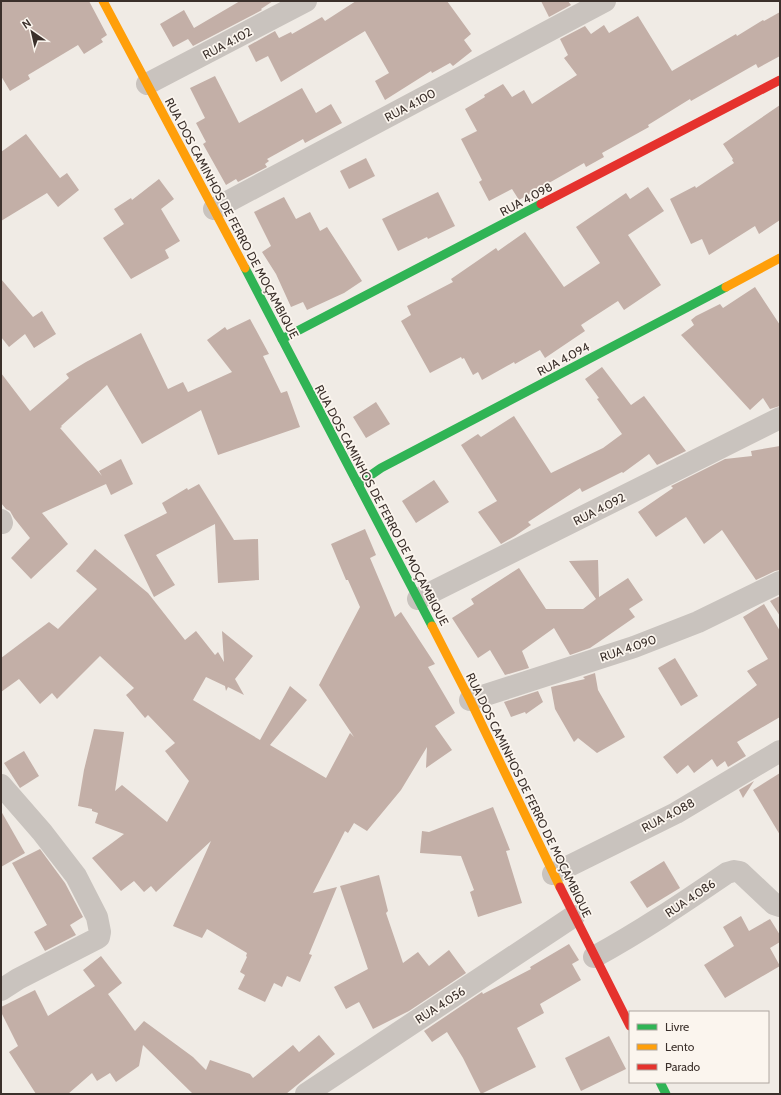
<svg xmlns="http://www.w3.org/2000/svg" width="781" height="1095" viewBox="0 0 781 1095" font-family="Cabin,sans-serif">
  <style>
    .building { fill: #c3afa7 }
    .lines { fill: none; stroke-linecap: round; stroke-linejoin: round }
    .street { stroke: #c9c3be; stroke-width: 22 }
    .fast { stroke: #30b455; stroke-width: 9 }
    .slow { stroke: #ff9f0a; stroke-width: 9 }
    .jam { stroke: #e5322d; stroke-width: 9 }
    .labels { text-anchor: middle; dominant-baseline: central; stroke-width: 3.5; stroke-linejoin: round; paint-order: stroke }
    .street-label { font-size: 12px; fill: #3b302b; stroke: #fbf5ee }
  </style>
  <rect width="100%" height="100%" fill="#f0ebe5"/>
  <!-- building -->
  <g class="building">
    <polygon points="1,1 89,1 107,35 101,39 103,42 84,54 78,45 28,75 30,79 10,91 1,76"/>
    <polygon points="240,1 273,1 261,9 262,10 193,46 188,39 173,47 160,24 184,10 194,28"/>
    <polygon points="356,1 447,1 471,34 464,40 472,51 453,66 450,63 432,73 431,71 385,100 375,81 389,73 365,31 281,82 268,56 256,62 248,46 275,31 279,38 291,32 292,34 322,17 325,21"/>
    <polygon points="541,1 568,1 571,5 549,17"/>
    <polygon points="780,12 780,56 758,68 756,64 691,101 690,99 648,125 649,127 602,153 604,157 586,167 584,163 519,200 512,189 489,201 479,182 482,180 461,139 477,131 465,109 485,97 484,95 503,84 512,97 524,90 532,104 577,75 564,58 568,55 560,39 585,26 591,34 604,25 609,33 638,16 672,71 736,34 737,36 763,20 764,21"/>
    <polygon points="215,76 239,123 302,88 316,113 331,104 342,123 305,143 303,139 267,159 269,161 265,164 267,167 238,182 236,179 226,185 203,144 206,142 196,123 205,118 190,88"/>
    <polygon points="780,105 780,220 759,234 755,226 709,255 702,239 691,244 670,199 695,186 696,188 734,163 732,160 733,159 723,144"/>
    <polygon points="26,134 60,178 67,173 79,190 58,207 47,193 1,221 1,152"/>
    <polygon points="366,158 375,176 349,189 340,171"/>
    <polygon points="159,179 174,199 161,209 180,241 165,250 169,258 131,279 103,238 124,224 114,209 131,198 132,200"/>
    <polygon points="648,187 664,211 628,235 661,285 624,310 618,301 581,325 585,331 545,358 540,350 515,364 514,362 482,380 478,372 473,375 464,358 462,359 461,357 430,373 401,321 411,315 407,306 453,282 451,279 496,248 498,251 525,232 564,287 600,263 576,227 626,193 630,199"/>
    <polygon points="438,192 455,226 428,239 427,237 398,251 382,219"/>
    <polygon points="284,197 296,219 310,212 320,231 327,227 362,281 344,293 307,310 303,302 291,307 276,274 262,252 271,246 254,212"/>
    <polygon points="1,279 33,317 42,311 56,334 34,348 25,334 9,347 1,337"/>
    <polygon points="755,287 780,325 780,406 770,409 763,398 750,410 681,335 694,325 691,320 696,316 720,304 723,308"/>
    <polygon points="250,319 269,354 263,356 281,393 287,391 300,427 218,455 201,410 142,444 107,385 61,426 62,427 60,428 102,476 99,471 121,459 133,484 111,495 106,484 42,513 68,544 31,579 11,558 30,538 14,518 10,511 6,509 1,503 1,373 30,411 69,378 66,374 86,362 141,333 168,389 183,382 188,392 232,372 207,340 225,327 227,330"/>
    <polygon points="602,367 631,405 644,396 686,451 657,465 649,454 623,473 622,472 582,492 580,488 528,522 531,525 515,536 501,544 478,512 497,501 461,445 478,434 481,437 514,416 551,473 603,448 622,434 597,399 599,398 585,379"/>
    <polygon points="376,402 390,424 366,438 353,417"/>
    <polygon points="780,446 780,570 775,571 756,580 722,530 704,544 686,517 656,537 638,512 673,488 671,486 725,459 752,456 751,451"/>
    <polygon points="434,480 449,502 416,523 402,501"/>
    <polygon points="199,484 234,540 258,539 259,580 218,583 215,524 156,555 175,585 154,597 124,535 167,513 162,503 187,488 188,490"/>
    <polygon points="365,529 376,555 370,558 395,617 401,612 435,664 428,667 455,713 435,726 452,750 426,768 427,747 401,790 367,831 354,823 348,833 345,831 313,893 337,887 309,954 312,955 300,982 287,976 282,987 274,983 265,1002 238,989 245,975 240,972 247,957 246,956 247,953 207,929 202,938 173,926 211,841 156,892 151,886 144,892 134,881 121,891 92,858 124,834 95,823 98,813 92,811 92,809 78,806 84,770 94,729 124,732 115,791 122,785 167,822 189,781 165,751 175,743 148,715 145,718 126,695 134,688 100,656 57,699 52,693 40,704 19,679 1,692 1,658 49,622 58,629 97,589 76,571 95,549 148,593 185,640 196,631 215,655 218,652 224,662 222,631 253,656 235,679 244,695 228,687 226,691 225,686 206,677 193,700 260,740 290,686 307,700 270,745 326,778 350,733 354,737 319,685 360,607 348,580 346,580 331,544"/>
    <polygon points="598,560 599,597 628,578 643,600 629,609 635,617 590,648 570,655 554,628 522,651 529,668 505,675 490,650 478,658 452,618 474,604 471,599 519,568 546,609 583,609 596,599 569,561"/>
    <polygon points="780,596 780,616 770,601"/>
    <polygon points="764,604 780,631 780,717 737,742 746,756 728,767 725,761 717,767 712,759 694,773 688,765 677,774 663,757 757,685 747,671 768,659 743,617"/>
    <polygon points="675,658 698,696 681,706 658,668"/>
    <polygon points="595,673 598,690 625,737 597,753 578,738 574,742 555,709 551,687 585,679 583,677"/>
    <polygon points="538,691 543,702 526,714 525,712 511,717 504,702"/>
    <polygon points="24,751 39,776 20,788 4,763"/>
    <polygon points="780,773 780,835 753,790"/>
    <polygon points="754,781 743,798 739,790"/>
    <polygon points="493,807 510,850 506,851 522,903 478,917 470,892 474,890 461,856 420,853 422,831 429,832"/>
    <polygon points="1,811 25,853 1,867"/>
    <polygon points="40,849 65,883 83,917 70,925 76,935 45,951 34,932 47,925 12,863"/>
    <polygon points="664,861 680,888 647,908 630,882"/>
    <polygon points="379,875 388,911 386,913 403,963 418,952 429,966 449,950 466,973 409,1011 373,1029 359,1002 346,1009 334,987 368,969 340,886"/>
    <polygon points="741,916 749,931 770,919 780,935 780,942 770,948 780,966 725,998 704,965 734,946 723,927"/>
    <polygon points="569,944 579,960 572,964 581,980 540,1004 544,1013 517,1028 536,1067 481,1094 463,1058 447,1032 432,1042 424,1031 482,992 483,994 531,969 530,967"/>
    <polygon points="101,956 122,983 108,994 135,1031 144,1021 193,1057 206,1070 210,1060 250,1074 253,1078 293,1045 299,1052 319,1035 335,1054 286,1094 193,1094 143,1045 139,1066 116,1082 110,1073 97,1081 92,1073 68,1094 36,1094 9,1052 18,1046 1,1012 1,1007 35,990 48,1016 95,986 83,970"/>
    <polygon points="609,1036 626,1069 581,1091 565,1058"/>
  </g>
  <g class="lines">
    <!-- street -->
    <g class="street">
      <polyline points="147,84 306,1"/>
      <polyline points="214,209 605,1"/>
      <polyline points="1,520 2,523"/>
      <polyline points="418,599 780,418"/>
      <polyline points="470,700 634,647 698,622 780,582"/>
      <polyline points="1,785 42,832 76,876 97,917 100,932 99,937 96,939 18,979 1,990"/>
      <polyline points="553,874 676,813 780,751"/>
      <path d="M594,957C640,932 683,903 727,873L734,871L740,872L774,904L780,906"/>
      <polyline points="306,1094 574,916"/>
    </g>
    <!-- fast -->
    <g class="fast">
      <polyline points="245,268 432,626"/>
      <polyline points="282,339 541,204"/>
      <polyline points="358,484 381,468 726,287"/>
      <polyline points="660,1082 666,1094"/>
    </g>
    <!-- slow -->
    <g class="slow">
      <polyline points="103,1 245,268"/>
      <polyline points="726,287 780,258"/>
      <polyline points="432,626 470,700 560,887"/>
    </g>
    <!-- jam -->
    <g class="jam">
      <polyline points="541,204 780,80"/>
      <polyline points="560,887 630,1026"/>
    </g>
  </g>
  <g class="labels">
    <!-- street labels -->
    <g class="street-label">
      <text transform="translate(227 43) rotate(-28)">RUA 4.102</text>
      <text transform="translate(410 105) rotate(-28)">RUA 4.100</text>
      <text transform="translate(526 199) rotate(-28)">RUA 4.098</text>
      <text transform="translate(232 218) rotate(62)">RUA DOS CAMINHOS DE FERRO DE MOÇAMBIQUE</text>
      <text transform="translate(563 359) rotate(-28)">RUA 4.094</text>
      <text transform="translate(382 505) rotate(62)">RUA DOS CAMINHOS DE FERRO DE MOÇAMBIQUE</text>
      <text transform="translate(599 509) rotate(-27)">RUA 4.092</text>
      <text transform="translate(628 648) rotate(-19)">RUA 4.090</text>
      <text transform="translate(529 795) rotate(64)">RUA DOS CAMINHOS DE FERRO DE MOÇAMBIQUE</text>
      <text transform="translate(668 815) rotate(-28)">RUA 4.088</text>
      <text transform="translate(690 898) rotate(-34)">RUA 4.086</text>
      <text transform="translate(440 1005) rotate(-33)">RUA 4.056</text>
    </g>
  </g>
  <!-- border -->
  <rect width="781" height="1095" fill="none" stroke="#3b302b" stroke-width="4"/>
  <!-- legend -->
  <rect x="629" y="1011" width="140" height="72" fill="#fbf5ee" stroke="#aea6a0"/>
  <rect x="637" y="1024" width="20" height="6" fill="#30b455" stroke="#aea6a0"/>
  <text x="665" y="1031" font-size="12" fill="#3b302b">Livre</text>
  <rect x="637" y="1044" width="20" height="6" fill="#ff9f0a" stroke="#aea6a0"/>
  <text x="665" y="1051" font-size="12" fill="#3b302b">Lento</text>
  <rect x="637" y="1064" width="20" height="6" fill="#e5322d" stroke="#aea6a0"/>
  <text x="665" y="1071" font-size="12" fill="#3b302b">Parado</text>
  <!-- north arrow -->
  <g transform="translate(32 32) rotate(326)" stroke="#fbf5ee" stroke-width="3" paint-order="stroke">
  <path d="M0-3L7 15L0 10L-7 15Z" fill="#3b302b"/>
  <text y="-6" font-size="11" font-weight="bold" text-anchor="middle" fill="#3b302b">N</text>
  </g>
</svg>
